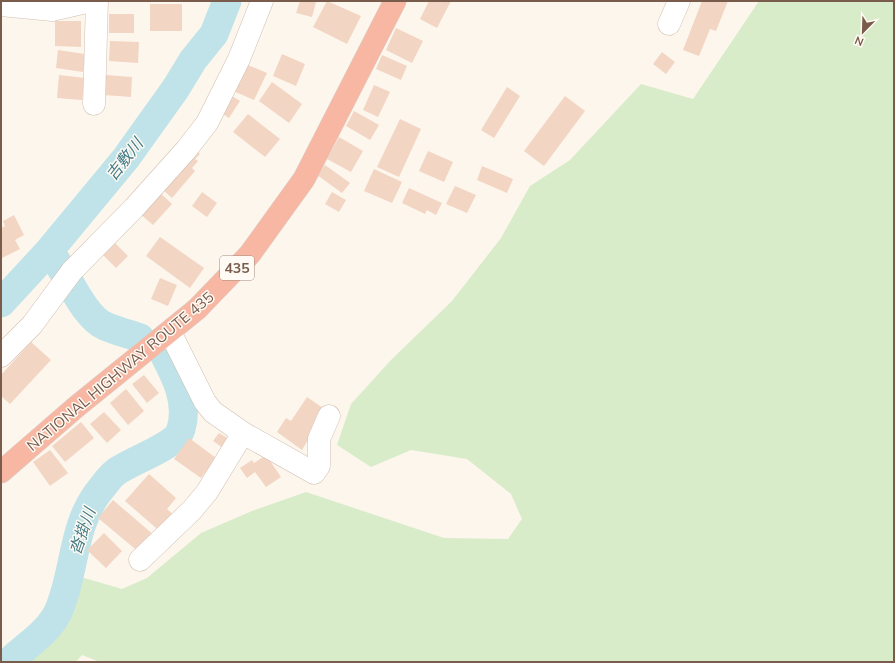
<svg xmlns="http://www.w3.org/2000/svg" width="895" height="663" viewBox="0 0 895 663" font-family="Mulish,'Noto Sans JP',sans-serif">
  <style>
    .green { fill: #d8ecc9 }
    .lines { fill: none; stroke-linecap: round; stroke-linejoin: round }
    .river { stroke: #bfe3e8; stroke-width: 29 }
    .building { fill: #f3d5c3 }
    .minor-casing { stroke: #d1beb0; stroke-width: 23 }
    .highway-casing { stroke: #dad1cd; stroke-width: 23 }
    .minor { stroke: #fff; stroke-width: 22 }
    .highway { stroke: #f7b7a3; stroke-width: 22 }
    .labels { text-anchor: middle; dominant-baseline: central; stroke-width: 3; stroke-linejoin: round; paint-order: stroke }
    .shield { fill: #fffaf3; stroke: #a28b7f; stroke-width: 1 }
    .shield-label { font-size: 14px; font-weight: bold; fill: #7a5c4d }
    .street-label { font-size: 15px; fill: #7a5c4d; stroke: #fffaf3 }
    .water-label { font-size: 16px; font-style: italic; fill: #437c86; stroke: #fffaf3 }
  </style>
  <rect width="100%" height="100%" fill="#fdf6ec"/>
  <!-- green -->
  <polygon class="green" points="759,1 894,1 894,662 100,662 82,655 76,662 24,662 68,616 81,577 122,589 147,578 201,533 252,511 306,492 444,538 508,539 522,519 511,494 467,459 411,450 371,467 337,445 351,404 391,360 452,301 501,238 530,186 570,160 641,84 693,99"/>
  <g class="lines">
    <!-- river -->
    <g class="river">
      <path d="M52,255C68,275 83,316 105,326C116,331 129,334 140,338"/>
      <polyline points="1,303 49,251 126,158 176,88 193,60 214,34 227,1"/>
      <path d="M9,662C25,646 48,633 58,612C76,572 71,526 100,490C105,484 110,476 116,472C130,461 177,446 181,429C189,402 176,377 164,354"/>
    </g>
  </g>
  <!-- building -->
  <g class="building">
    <polygon points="300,1 316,2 312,17 296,13"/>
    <polygon points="327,1 361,16 347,44 313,27"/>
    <polygon points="429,1 451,1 437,28 420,19"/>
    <polygon points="702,1 728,1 716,31 710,29 699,56 683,50"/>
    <rect x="150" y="4" width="32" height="27"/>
    <rect x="109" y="14" width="25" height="19"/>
    <polygon points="55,21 81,21 81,47 55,46"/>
    <polygon points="396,28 423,41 412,63 386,50"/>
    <polygon points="110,41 139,42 138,63 109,61"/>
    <polygon points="58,50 85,54 83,72 56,68"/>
    <polygon points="662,52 675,62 666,74 653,64"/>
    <polygon points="282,54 305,64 296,86 273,76"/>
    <polygon points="382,55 407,66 401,80 376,69"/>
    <polygon points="243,63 267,73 254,100 231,90"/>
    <polygon points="59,75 85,78 82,100 57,98"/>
    <polygon points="106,75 132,77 131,97 104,95"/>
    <polygon points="272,82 302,104 289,123 259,101"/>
    <polygon points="374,85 390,92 378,117 363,110"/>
    <polygon points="507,87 520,96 494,138 481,130"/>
    <polygon points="229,94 240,101 229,118 218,111"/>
    <polygon points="565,96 585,111 544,166 524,151"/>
    <polygon points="354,111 379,125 370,140 346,126"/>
    <polygon points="248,114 280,139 265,157 233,132"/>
    <polygon points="400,119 421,129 399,177 377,167"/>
    <polygon points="339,137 363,151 351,172 327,159"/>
    <polygon points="194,148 200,154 195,159 198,161 192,168 195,171 172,198 160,187"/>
    <polygon points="428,151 453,162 444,182 419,171"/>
    <polygon points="325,165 350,183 342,193 317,175"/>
    <polygon points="482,166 513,179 507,193 477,180"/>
    <polygon points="374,169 402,182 392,203 364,191"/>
    <polygon points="455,186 476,195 467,213 446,204"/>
    <polygon points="409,188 442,203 436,215 427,210 425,214 402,203"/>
    <polygon points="158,191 172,204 153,225 138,212"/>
    <polygon points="202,192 217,203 207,217 192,206"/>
    <polygon points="332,192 346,200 339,212 325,204"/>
    <polygon points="14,215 24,235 15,240 20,249 2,258 1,228 5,226 3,221"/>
    <polygon points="160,237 204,268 190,288 146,256"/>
    <polygon points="113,241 128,256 116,268 101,253"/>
    <polygon points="160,278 177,285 168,306 151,299"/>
    <polygon points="31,342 51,360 10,404 1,396 1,375"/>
    <polygon points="144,375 159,393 147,403 132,384"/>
    <polygon points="126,389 144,411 128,425 110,403"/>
    <polygon points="307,397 326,410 302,450 277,432 286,418 291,421"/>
    <polygon points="104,412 121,430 107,443 90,424"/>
    <polygon points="81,422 94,438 65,462 52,446"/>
    <polygon points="219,433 229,439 223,448 213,441"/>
    <polygon points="189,438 216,458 201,478 174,459"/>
    <polygon points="50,450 68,473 50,486 33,462"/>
    <polygon points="266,455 281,477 266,487 255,472 247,478 240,468 252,460 254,463"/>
    <polygon points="149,474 176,498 167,509 177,518 163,534 125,501"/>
    <polygon points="113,500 155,536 140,553 98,518"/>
    <polygon points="104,533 122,551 106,568 87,550"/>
  </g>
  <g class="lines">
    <defs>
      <g id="minor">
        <polyline points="1,5 52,10 91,1"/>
        <polyline points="669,24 679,1"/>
        <polyline points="94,104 97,1"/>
        <polyline points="1,356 32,325 72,271 134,208 186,150 207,123 239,59 262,1"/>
        <polyline points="243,433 314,473 319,466 319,439 329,416"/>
        <polyline points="140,560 192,510 207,492 243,433 213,412 205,402 170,332"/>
      </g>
      <polyline id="highway" points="1,472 76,407 197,309 250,254 304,179 395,1"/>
    </defs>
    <!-- minor casing -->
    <use href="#minor" class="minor-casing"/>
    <!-- highway casing -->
    <use href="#highway" class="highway-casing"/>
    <!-- minor -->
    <use href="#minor" class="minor"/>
    <!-- highway -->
    <use href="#highway" class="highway"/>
  </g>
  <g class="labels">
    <!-- shield labels -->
    <rect class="shield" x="220" y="256" width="34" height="24" rx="3"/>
    <g class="shield-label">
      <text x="237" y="268">435</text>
    </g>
    <!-- street labels -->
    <g class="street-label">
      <text transform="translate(120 371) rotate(-40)">NATIONAL HIGHWAY ROUTE 435</text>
    </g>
    <!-- water labels -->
    <g class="water-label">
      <text transform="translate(124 159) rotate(-52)">吉敷川</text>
      <text transform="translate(82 531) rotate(-71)">沓掛川</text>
    </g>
  </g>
  <!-- border -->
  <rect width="895" height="663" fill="none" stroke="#7a5c4d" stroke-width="4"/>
  <!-- north arrow -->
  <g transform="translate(863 32) rotate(203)" stroke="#fffaf3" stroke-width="3" paint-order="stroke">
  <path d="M0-3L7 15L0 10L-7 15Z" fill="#7a5c4d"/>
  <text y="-6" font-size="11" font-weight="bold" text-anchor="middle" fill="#7a5c4d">N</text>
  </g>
</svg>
